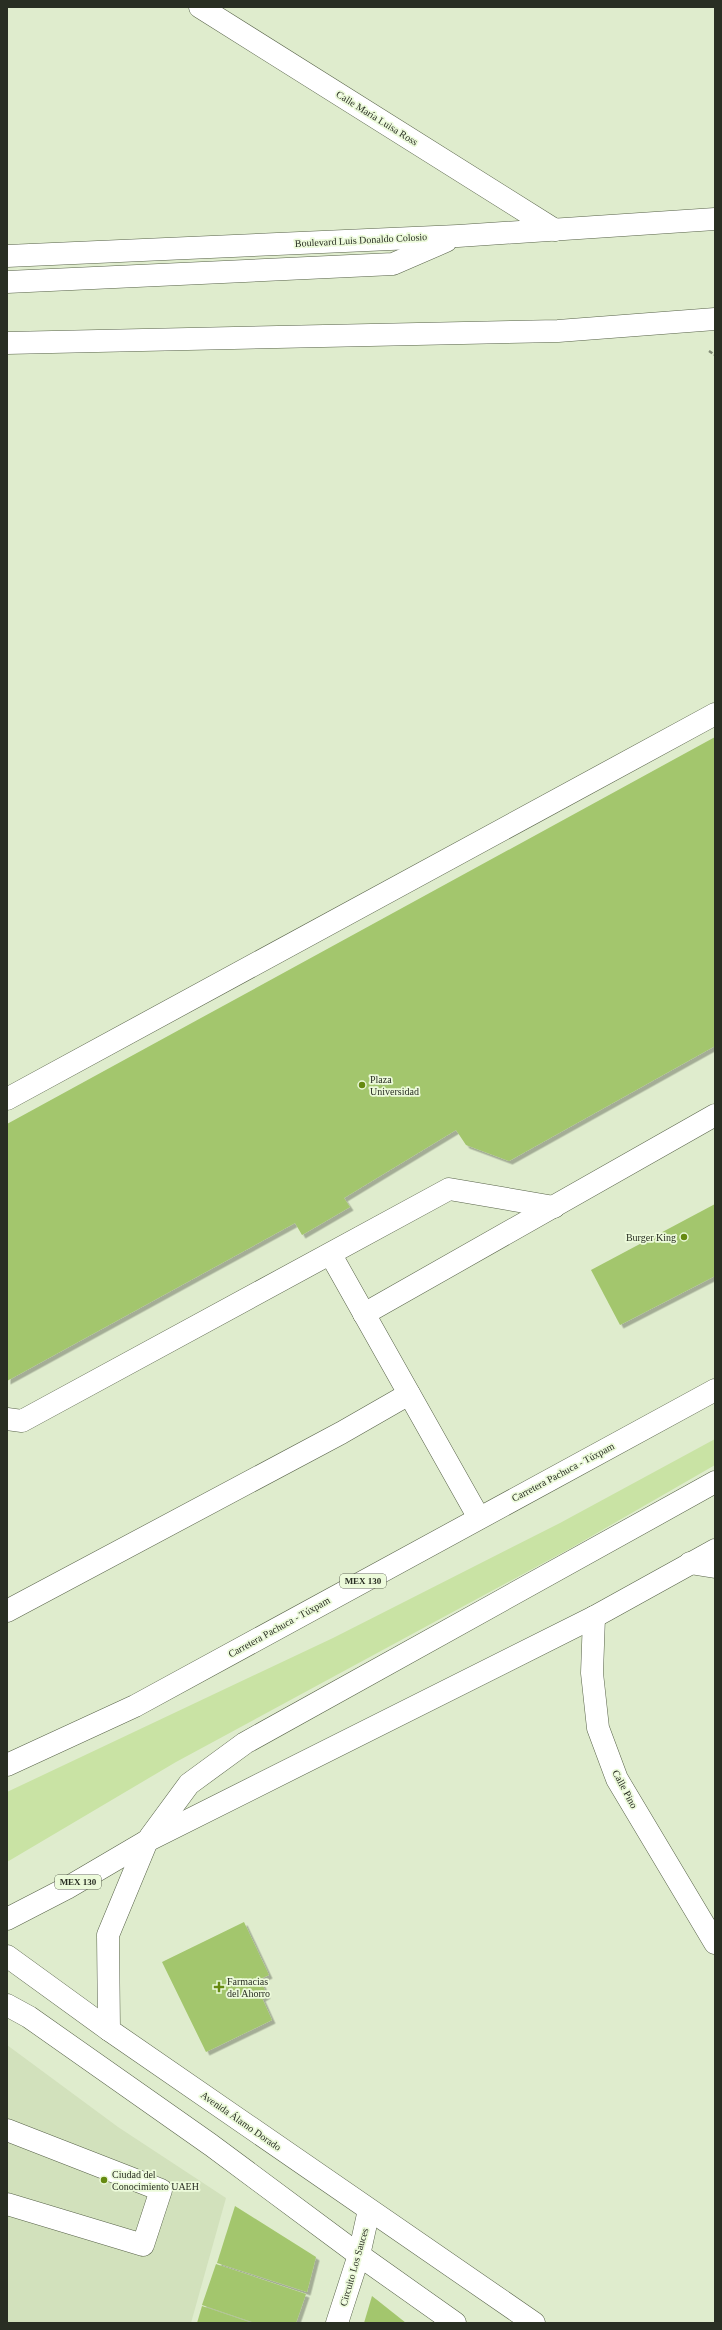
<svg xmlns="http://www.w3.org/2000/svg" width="722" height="2330" viewBox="0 0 722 2330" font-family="'Times New Roman',serif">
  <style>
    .built { fill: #d2e1bc }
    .green { fill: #c9e3a4 }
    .building { fill: #a3c66d; filter: url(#shadow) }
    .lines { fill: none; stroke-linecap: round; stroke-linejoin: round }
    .minor-casing { stroke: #576248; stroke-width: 23 }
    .major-casing { stroke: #576248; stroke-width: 23 }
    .path { stroke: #818a75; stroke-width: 2.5; stroke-dasharray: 4 2; stroke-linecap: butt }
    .minor { stroke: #fff; stroke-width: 22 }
    .major { stroke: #fff; stroke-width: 22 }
    .poi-dot { fill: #668a11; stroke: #ecfada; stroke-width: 1.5 }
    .labels { text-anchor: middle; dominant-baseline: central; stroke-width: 3.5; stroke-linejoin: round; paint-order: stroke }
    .shield { fill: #ecfada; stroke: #646b5a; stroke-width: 1 }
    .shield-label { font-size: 9px; font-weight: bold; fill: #292e23 }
    .street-label { font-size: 10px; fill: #292e23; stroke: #ecfada }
    .poi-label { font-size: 10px; fill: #292e23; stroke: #ecfada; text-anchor: start }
  </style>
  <defs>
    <filter id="shadow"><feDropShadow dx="3.5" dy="3.5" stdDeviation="0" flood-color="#0004"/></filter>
  </defs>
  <rect width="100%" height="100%" fill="#dfeccd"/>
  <!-- built -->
  <polygon class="built" points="7,2045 118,2127 226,2198 191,2323 7,2323"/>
  <!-- green -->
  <polygon class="green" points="715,1439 715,1465 571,1548 176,1762 7,1862 7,1792 333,1638 560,1523"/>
  <!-- building -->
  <g class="building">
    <polygon points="715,737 715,1046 509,1161 466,1145 456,1130 344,1198 350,1207 302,1235 295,1223 7,1381 7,1124"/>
    <polygon points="715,1204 715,1276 620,1325 591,1270"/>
    <polygon points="244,1922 269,1975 260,1979 267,1995 262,1998 272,2020 206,2052 162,1962"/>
    <polygon points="235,2206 316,2257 307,2292 217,2263"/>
    <polygon points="216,2264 306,2294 296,2323 255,2323 202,2305"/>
    <polygon points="372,2296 406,2323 364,2323"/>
    <polygon points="202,2306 252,2323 197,2323"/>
  </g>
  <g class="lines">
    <defs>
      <g id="minor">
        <polyline points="200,7 555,230"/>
        <polyline points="7,1099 715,714"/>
        <polyline points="331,1255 479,1518"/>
        <polyline points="364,1314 715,1115"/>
        <polyline points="7,1419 22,1421 449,1189 554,1207"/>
        <polyline points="690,1563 715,1567"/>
        <polyline points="7,1611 341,1433 409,1394"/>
        <polyline points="594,1617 592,1673 598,1728 617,1779 715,1943"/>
        <polyline points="147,1841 108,1935 109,2030 534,2323"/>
        <polyline points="7,2005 29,2017 211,2145 359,2255 455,2323"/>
        <polyline points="7,2130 161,2190 143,2245 7,2204"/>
        <polyline points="337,2323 359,2255 369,2210"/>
      </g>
      <g id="major">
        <polyline points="7,256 458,236 715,219"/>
        <polyline points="7,282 393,264 446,241"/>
        <polyline points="7,343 558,331 715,319"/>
        <polyline points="7,1765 135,1706 715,1390"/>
        <polyline points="150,1837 189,1784 245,1743 715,1482"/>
        <polyline points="7,1919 67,1888 147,1841 594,1617 715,1550"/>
        <polyline points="7,1956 109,2030"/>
      </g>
    </defs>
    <!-- minor casing -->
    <use href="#minor" class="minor-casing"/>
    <!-- major casing -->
    <use href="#major" class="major-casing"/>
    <!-- path -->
    <polyline class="path" points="709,351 715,355"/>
    <!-- minor -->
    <use href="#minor" class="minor"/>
    <!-- major -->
    <use href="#major" class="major"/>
  </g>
  <!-- markers -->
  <g class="poi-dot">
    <circle cx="362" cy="1085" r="4"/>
    <circle cx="684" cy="1237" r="4"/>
    <path d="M217 1981h4v4h4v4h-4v4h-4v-4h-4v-4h4z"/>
    <circle cx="104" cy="2180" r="4"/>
  </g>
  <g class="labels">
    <!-- shield labels -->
    <g class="shield">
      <rect x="340" y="1574" width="46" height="14" rx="3"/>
      <rect x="55" y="1875" width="46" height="14" rx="3"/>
    </g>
    <g class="shield-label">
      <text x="363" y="1581">MEX 130</text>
      <text x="78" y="1882">MEX 130</text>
    </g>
    <!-- street labels -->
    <g class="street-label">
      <text transform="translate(377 118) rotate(32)">Calle María Luisa Ross</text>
      <text transform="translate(361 240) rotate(-3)">Boulevard Luis Donaldo Colosio</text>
      <text transform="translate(563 1472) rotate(-28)">Carretera Pachuca - Túxpam</text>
      <text transform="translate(279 1627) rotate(-29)">Carretera Pachuca - Túxpam</text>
      <text transform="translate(625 1789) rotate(62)">Calle Pino</text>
      <text transform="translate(241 2121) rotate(35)">Avenida Álamo Dorado</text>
      <text transform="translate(354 2267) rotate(-74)">Circuito Los Sauces</text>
    </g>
    <!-- poi labels -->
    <g class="poi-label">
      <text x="370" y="1079">Plaza<tspan x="370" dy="12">Universidad</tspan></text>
      <text x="676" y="1237" text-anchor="end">Burger King</text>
      <text x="227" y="1981">Farmacias<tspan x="227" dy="12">del Ahorro</tspan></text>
      <text x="112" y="2174">Ciudad del<tspan x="112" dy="12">Conocimiento UAEH</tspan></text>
    </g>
  </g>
  <!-- border -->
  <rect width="722" height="2330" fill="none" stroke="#292e23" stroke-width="16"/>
</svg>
